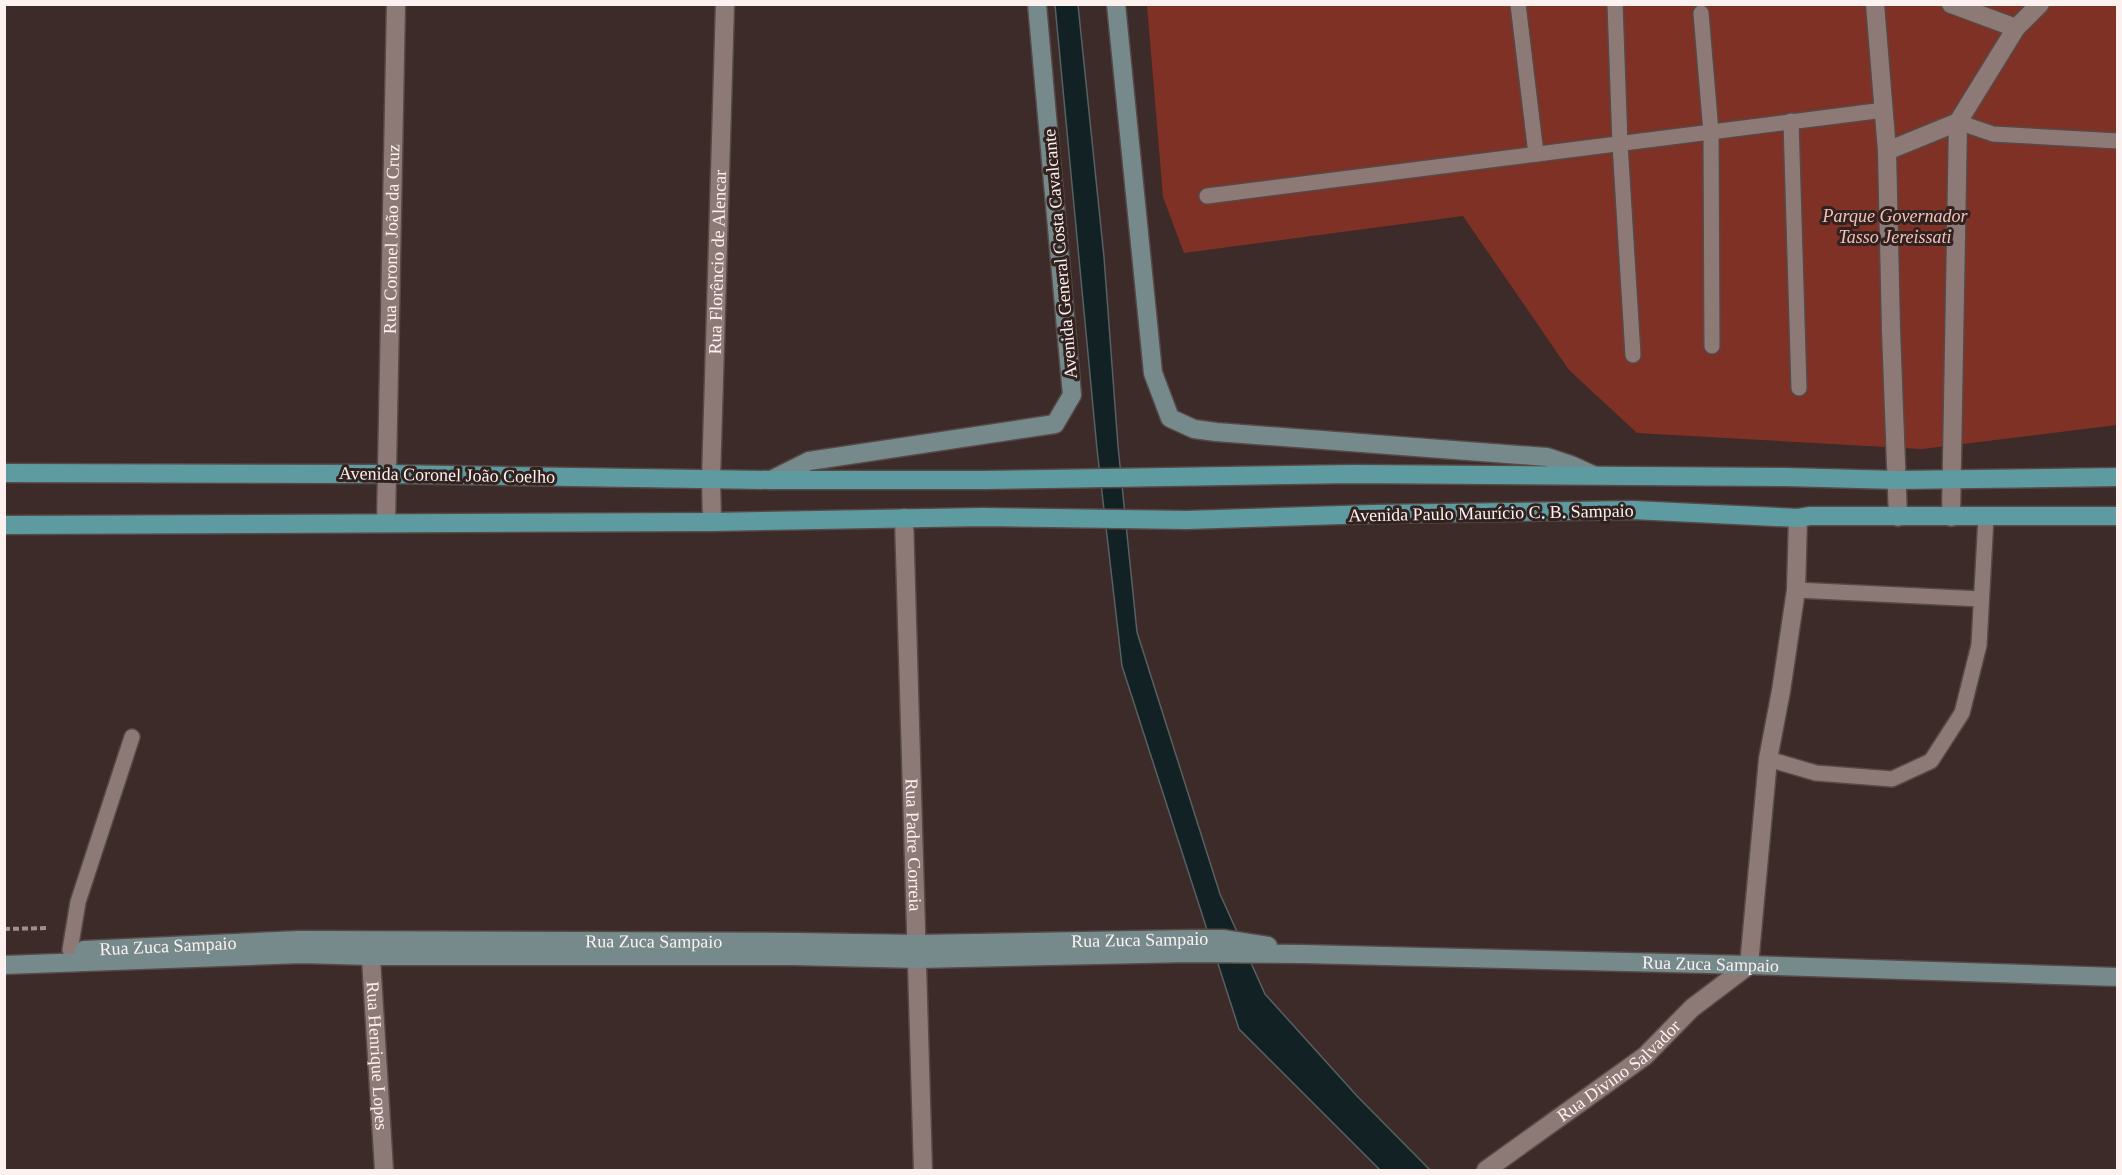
<svg xmlns="http://www.w3.org/2000/svg" width="2122" height="1175" viewBox="0 0 2122 1175" font-family="'Times New Roman',serif">
  <style>
    .green { fill: #803125 }
    .water { fill: #122224; stroke: #586061; stroke-width: 1.5 }
    .lines { fill: none; stroke-linecap: round; stroke-linejoin: round }
    .lane-casing { stroke: #564946; stroke-width: 18 }
    .street-casing { stroke: #564946; stroke-width: 21 }
    .secondary-casing { stroke: #564946; stroke-width: 21 }
    .primary-casing { stroke: #564946; stroke-width: 21 }
    .path { stroke: #9e908e; stroke-width: 4; stroke-dasharray: 6 3; stroke-linecap: butt }
    .lane { stroke: #8d7a76; stroke-width: 15 }
    .street { stroke: #8d7a76; stroke-width: 18 }
    .secondary { stroke: #768a8c; stroke-width: 18 }
    .primary { stroke: #5e9ba1; stroke-width: 18 }
    .labels { text-anchor: middle; dominant-baseline: central; stroke-width: 6; stroke-linejoin: round; paint-order: stroke }
    .park-label { font-size: 18px; font-style: italic; fill: #f3c3b9; stroke: #31211f }
    .street-label { font-size: 18px; fill: #fcf1ef; stroke: #31211f }
  </style>
  <rect width="100%" height="100%" fill="#3c2b28"/>
  <!-- green -->
  <polygon class="green" points="1147,5 2117,5 2117,425 1922,449 1637,433 1569,370 1463,216 1184,253 1163,197"/>
  <!-- water -->
  <polygon class="water" points="1055,5 1078,5 1104,257 1118,446 1137,632 1220,894 1265,994 1357,1096 1430,1170 1380,1170 1239,1029 1122,666 1097,449"/>
  <g class="lines">
    <defs>
      <g id="lane">
        <polyline points="1518,4 1536,154"/>
        <polyline points="1615,4 1620,144 1633,355"/>
        <polyline points="1701,13 1711,132 1712,346"/>
        <polyline points="1791,121 1799,388"/>
        <polyline points="1958,122 1993,134 2118,141"/>
        <polyline points="1207,196 1884,110"/>
        <polyline points="1796,590 1981,599"/>
        <polyline points="1768,759 1816,773 1892,779 1931,761 1962,713 1979,645 1986,517"/>
        <polyline points="70,950 78,902 132,737"/>
      </g>
      <g id="street">
        <polyline points="1875,4 1887,151 1891,330 1898,517"/>
        <polyline points="1951,4 2016,28"/>
        <polyline points="1887,151 1958,122"/>
        <polyline points="1951,517 1958,122 2016,28 2040,4"/>
        <path id="s1" d="M904,518L923,1170"/>
        <path id="s2" d="M712,522L711,480L725,4"/>
        <path id="s3" d="M386,523L396,4"/>
        <path id="s4" d="M370,942L384,1170"/>
        <path id="s5" d="M1486,1170L1645,1056L1692,1008L1749,965L1768,759L1781,691L1796,590L1798,518"/>
      </g>
      <g id="secondary">
        <polyline points="1116,4 1153,373 1170,418 1194,429 1216,432 1547,457 1571,465 1593,475"/>
        <polyline points="771,480 809,461 1055,424 1072,395 1037,4"/>
        <path id="s6" d="M84,950L299,940L796,942L918,944L1190,939H1223L1268,946"/>
        <path id="s7" d="M4,965L302,954L370,956H794L918,959L1189,953L1303,954L1749,965L2118,977"/>
      </g>
      <g id="primary">
        <polyline points="4,473 387,474 771,480 984,480 1353,474 1785,477 1897,480 2118,477"/>
        <polyline points="4,525 712,522 982,517 1187,520 1373,514 1633,510 1798,518 1810,516 2118,516"/>
      </g>
    </defs>
    <!-- lane casing -->
    <use href="#lane" class="lane-casing"/>
    <!-- street casing -->
    <use href="#street" class="street-casing"/>
    <!-- secondary casing -->
    <use href="#secondary" class="secondary-casing"/>
    <!-- primary casing -->
    <use href="#primary" class="primary-casing"/>
    <!-- path -->
    <polyline class="path" points="4,929 48,928"/>
    <!-- lane -->
    <use href="#lane" class="lane"/>
    <!-- street -->
    <use href="#street" class="street"/>
    <!-- secondary -->
    <use href="#secondary" class="secondary"/>
    <!-- primary -->
    <use href="#primary" class="primary"/>
  </g>
  <g class="labels">
    <!-- park labels -->
    <g class="park-label">
      <text x="1895" y="216">Parque Governador<tspan x="1895" dy="21">Tasso Jereissati</tspan></text>
    </g>
    <!-- street labels -->
    <g class="street-label">
      <text stroke="none"><textPath href="#s3" startOffset="284">Rua Coronel João da Cruz</textPath></text>
      <text transform="translate(1060 254) rotate(-95)">Avenida General Costa Cavalcante</text>
      <text stroke="none"><textPath href="#s2" startOffset="260">Rua Florêncio de Alencar</textPath></text>
      <text transform="translate(447 475) rotate(1)">Avenida Coronel João Coelho</text>
      <text transform="translate(1491 513) rotate(-1)">Avenida Paulo Maurício C. B. Sampaio</text>
      <text stroke="none"><textPath href="#s1" startOffset="327">Rua Padre Correia</textPath></text>
      <text stroke="none"><textPath href="#s6" startOffset="1056">Rua Zuca Sampaio</textPath></text>
      <text stroke="none"><textPath href="#s6" startOffset="570">Rua Zuca Sampaio</textPath></text>
      <text stroke="none"><textPath href="#s6" startOffset="84">Rua Zuca Sampaio</textPath></text>
      <text stroke="none"><textPath href="#s7" startOffset="1707">Rua Zuca Sampaio</textPath></text>
      <text stroke="none"><textPath href="#s4" startOffset="114">Rua Henrique Lopes</textPath></text>
      <text stroke="none"><textPath href="#s5" startOffset="166">Rua Divino Salvador</textPath></text>
    </g>
  </g>
  <!-- border -->
  <rect width="2122" height="1175" fill="none" stroke="#fcf1ef" stroke-width="12"/>
</svg>
